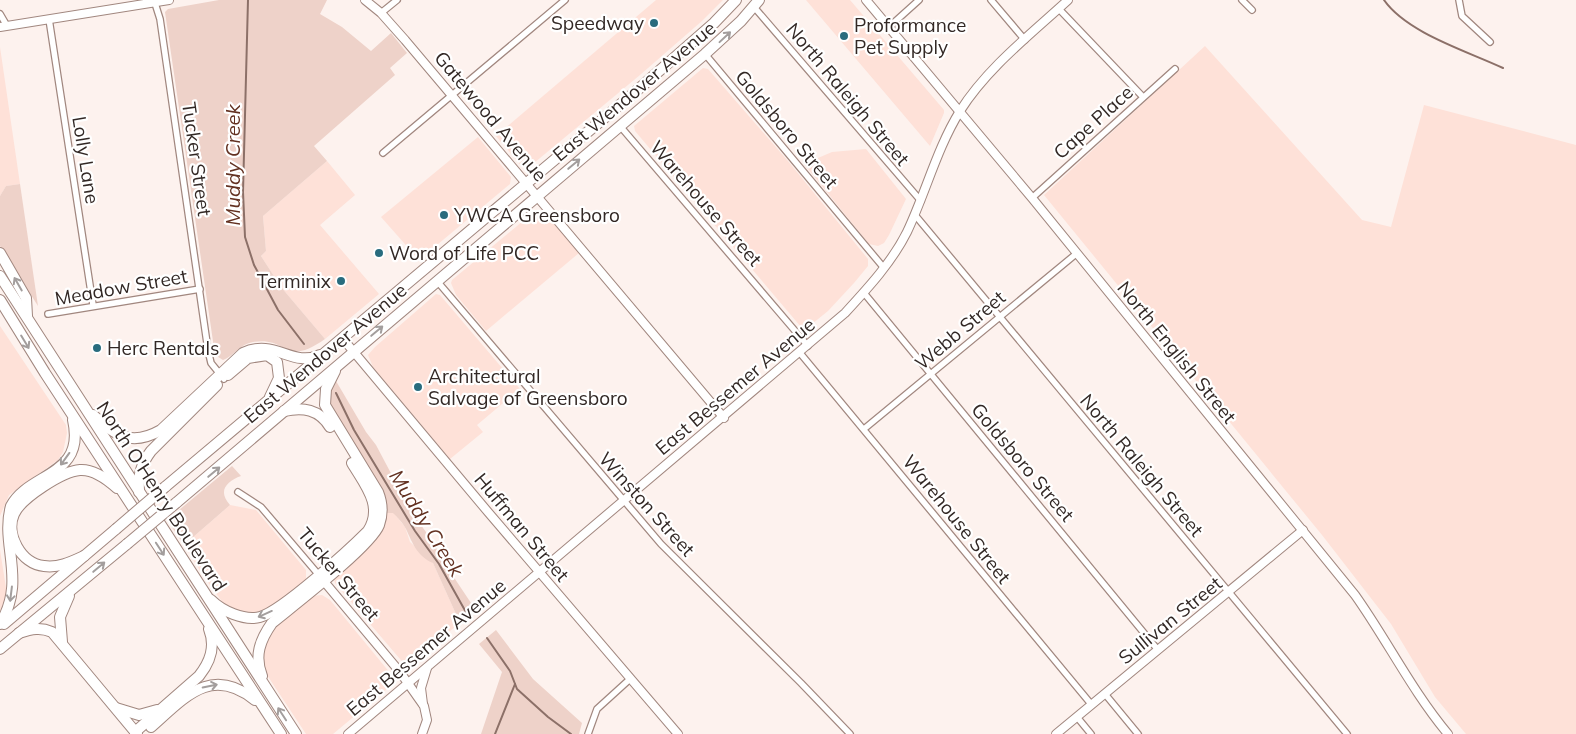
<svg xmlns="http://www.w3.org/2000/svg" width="1576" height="734" viewBox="0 0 1576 734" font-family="Mulish,sans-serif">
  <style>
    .built { fill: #fee1d8 }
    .green { fill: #eed2c9 }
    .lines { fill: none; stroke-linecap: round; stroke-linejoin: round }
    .stream { stroke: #8c7068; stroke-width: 2 }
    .street-casing { stroke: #a1877f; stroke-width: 8 }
    .secondary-casing { stroke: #a1877f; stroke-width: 10 }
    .highway-casing { stroke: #a1877f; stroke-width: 12 }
    .street { stroke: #fff; stroke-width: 5.5 }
    .secondary { stroke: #fff; stroke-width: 8 }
    .highway { stroke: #fff; stroke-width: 10 }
    .highway-bridge-casing { stroke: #a1877f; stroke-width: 12; stroke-linecap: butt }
    .highway-bridge { stroke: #fff; stroke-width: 10 }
    .oneway { stroke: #a39e9d }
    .poi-dot { fill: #296c7e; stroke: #fff; stroke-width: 2 }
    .labels { text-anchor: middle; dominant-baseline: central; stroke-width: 4.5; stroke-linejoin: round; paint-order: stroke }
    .poi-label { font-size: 19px; fill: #322825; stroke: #fff; text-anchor: start }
    .street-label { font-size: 19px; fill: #322825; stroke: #fff }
    .water-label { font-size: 20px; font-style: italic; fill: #633121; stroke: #fff }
  </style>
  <rect width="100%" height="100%" fill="#fdf2ee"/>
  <!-- built -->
  <g class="built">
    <polygon points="656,0 723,0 702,21 640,75 528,168 523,168 496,136"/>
    <polygon points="806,0 850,0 944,110 944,113 930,146"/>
    <polygon points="1205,46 1362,220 1391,227 1424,105 1576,145 1576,734 1466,734 1435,697 1391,624 1322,535 1044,195"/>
    <polygon points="0,47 20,184 6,186 0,196"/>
    <polygon points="703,68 708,69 788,161 868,259 868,266 854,283 828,311 807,328 801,327 635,131 634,126"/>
    <polygon points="478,137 511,177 510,184 419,260 381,217"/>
    <polygon points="866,149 906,199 889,235 884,243 878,246 869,244 804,164 832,152"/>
    <polygon points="327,161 355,195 320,225 379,294 325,339 281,287 261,256 266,251 263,216"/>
    <polygon points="535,211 539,211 556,225 579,253 486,331 456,295 451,283 452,280"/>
    <polygon points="436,294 440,295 520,389 477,425 483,432 450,459 373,367 368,355 375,347"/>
    <polygon points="0,326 66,425 67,433 63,452 58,460 9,495 0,516"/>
    <polygon points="230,505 256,510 306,570 306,579 271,608 262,613 243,613 226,607 204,577 184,545"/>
    <polygon points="393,512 405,527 410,542 433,563 460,623 406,666 335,583 334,579 335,574 376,539 385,524 387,513"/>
    <polygon points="0,550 7,594 0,612"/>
    <polygon points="322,595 330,600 395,679 394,683 333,734 306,734 265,672 262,661 265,641 270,632 312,596"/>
  </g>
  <!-- green -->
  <g class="green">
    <path d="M219,0H327L320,14L342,27L371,51L391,33L407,53L390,68L395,75L314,146L327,161L263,216L266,251L261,256L281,287L325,339C284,368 288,336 253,342C240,344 234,356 223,360L215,355L165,12L168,9Z"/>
    <polygon points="20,184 38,306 0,246 0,196 6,186"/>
    <path d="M336,381L366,432L376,445L394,479L404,492L407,506L434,543L441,558L475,609L460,623L433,563C417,556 413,544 406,529C403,523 397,517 393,513H387L385,496L330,409V393Z"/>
    <path d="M232,466L241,476C227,481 217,491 230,505L184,545L167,520Z"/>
    <polygon points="496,630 533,679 582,723 579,734 481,734 502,672 479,644"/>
  </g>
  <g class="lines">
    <!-- stream -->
    <g class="stream">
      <polyline points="248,0 243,192 245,237 254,265 278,310 304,344"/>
      <path d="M1384,0C1407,33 1467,51 1503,68"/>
      <polyline points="336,393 354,430 415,531 439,564 467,614"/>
      <polyline points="487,638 510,671 517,689 548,717 571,734"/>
      <polyline points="495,734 515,684"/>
    </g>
    <defs>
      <g id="street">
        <polyline points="154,0 160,19 208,350 211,363 224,379"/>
        <polyline points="991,0 1025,40"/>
        <polyline points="1242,0 1252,10"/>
        <polyline points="1459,0 1462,16 1490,42"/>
        <polyline points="754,7 921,201"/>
        <polyline points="1059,9 1143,97"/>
        <polyline points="381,13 397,0"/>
        <polyline points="0,14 7,26"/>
        <polyline points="49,19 93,305"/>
        <polyline points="889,27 919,0"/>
        <polyline points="705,54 884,268"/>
        <polyline points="620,126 808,346"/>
        <polyline points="383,153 565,0"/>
        <polyline points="1032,198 1175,69"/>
        <polyline points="915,215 1347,734"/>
        <polyline points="437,281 661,544 801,683 850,734"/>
        <polyline points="864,293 1158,650"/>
        <polyline points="48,314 200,289"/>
        <polyline points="800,353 1091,704"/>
        <polyline points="864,429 1076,254"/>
        <polyline points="238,492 261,507 318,574"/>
        <polyline points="1105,694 1138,734"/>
        <polyline points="1077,717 1091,734"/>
        <polyline points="588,734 597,709 630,679"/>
      </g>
      <g id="secondary">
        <polyline points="365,0 381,13 405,40 724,418"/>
        <path d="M866,0L1032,198L1355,595C1387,640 1412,691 1448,734"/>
        <polyline points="0,27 169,0"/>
        <polyline points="343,339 488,512 678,734"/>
        <polyline points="322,579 400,672 424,706 427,720 422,734"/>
        <polyline points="423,704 421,688 427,668"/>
        <path d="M348,734L845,313C868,288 892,262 907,232C926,192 937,148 960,111C987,68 1031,34 1068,0"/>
        <polyline points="1056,734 1303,530"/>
      </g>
      <g id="highway">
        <polyline points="0,253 26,298 27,316"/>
        <polyline points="0,276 296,734"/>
        <polyline points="0,300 45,373 281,734"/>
        <polyline points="228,375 248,358 267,355 277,362 279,378 270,397"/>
        <path d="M284,411C303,407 319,409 330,427"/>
        <path d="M93,415C117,436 131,447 161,430L243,353C275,338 292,368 320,355"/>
        <polyline points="165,487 634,93 714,23 736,0"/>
        <path d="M139,492C138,476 141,464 151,451L217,385"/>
        <polyline points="176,503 705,54 741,21 759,0"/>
        <path d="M84,556C71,562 59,568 44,566C21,564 5,534 14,514C21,498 63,471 80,470C94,469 107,479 117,488"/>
        <path d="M211,600C222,611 244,621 260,617C282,611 349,550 368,531C384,506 365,485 352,463"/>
        <path d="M0,624C27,580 0,545 11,506C29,472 86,477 73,420"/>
        <polyline points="4,624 116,529"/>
        <path d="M19,633C32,629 40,627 52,632L137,734"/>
        <polyline points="62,642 60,617 69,596"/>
        <polyline points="0,649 127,544"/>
        <path d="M262,676C254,656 260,640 272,623C294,605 371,546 379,525C383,514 382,502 378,492L325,405L326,389L335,371"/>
        <polyline points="116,708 139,715 157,710"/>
        <path d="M151,727C185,697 211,665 255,700"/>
        <path d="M135,732L199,676C210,662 216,647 209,629"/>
      </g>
    </defs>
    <!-- street casing -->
    <use href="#street" class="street-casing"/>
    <!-- secondary casing -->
    <use href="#secondary" class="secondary-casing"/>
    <!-- highway casing -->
    <use href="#highway" class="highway-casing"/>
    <!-- street -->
    <use href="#street" class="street"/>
    <!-- secondary -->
    <use href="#secondary" class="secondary"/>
    <!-- highway -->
    <use href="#highway" class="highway"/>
    <defs>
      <g id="highway-bridge">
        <polyline points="116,529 165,487"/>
        <polyline points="127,544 176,503"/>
      </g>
    </defs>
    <!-- highway-bridge casing -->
    <use href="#highway-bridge" class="highway-bridge-casing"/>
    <!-- highway-bridge -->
    <use href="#highway-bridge" class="highway-bridge"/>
  </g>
  <!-- one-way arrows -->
  <defs><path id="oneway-shaft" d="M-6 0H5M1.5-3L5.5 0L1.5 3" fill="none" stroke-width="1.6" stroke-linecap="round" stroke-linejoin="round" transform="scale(1.25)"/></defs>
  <g class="oneway">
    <use href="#oneway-shaft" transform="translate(725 37) rotate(-43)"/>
    <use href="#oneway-shaft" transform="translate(574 164) rotate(-40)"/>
    <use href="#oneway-shaft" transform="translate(18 284) rotate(-120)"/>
    <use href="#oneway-shaft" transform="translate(377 331) rotate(-40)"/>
    <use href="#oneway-shaft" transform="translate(25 342) rotate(59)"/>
    <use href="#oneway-shaft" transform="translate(65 459) rotate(126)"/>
    <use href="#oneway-shaft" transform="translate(214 472) rotate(-40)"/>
    <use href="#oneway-shaft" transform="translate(160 549) rotate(57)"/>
    <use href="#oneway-shaft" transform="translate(99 567) rotate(-40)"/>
    <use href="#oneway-shaft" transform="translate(11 594) rotate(97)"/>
    <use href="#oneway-shaft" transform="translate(265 614) rotate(156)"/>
    <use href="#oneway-shaft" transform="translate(210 686) rotate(-12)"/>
    <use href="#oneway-shaft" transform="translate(282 714) rotate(-123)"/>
  </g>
  <!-- markers -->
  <g class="poi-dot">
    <circle cx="654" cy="23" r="5"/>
    <circle cx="844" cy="36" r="5"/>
    <circle cx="444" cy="215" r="5"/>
    <circle cx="379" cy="253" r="5"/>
    <circle cx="341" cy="281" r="5"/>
    <circle cx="97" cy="348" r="5"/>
    <circle cx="418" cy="387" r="5"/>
  </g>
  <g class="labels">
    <!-- poi labels -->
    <g class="poi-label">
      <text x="644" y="23" text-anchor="end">Speedway</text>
      <text x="854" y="25">Proformance<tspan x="854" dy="22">Pet Supply</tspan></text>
      <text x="454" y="215">YWCA Greensboro</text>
      <text x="389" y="253">Word of Life PCC</text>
      <text x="331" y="281" text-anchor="end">Terminix</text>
      <text x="107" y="348">Herc Rentals</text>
      <text x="428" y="376">Architectural<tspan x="428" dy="22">Salvage of Greensboro</tspan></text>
    </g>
    <!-- street labels -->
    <g class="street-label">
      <text transform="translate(634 91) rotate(-40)">East Wendover Avenue</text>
      <text transform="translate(848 94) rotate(50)">North Raleigh Street</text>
      <text transform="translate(491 116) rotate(50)">Gatewood Avenue</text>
      <text transform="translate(1093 122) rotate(-42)">Cape Place</text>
      <text transform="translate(787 129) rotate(50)">Goldsboro Street</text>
      <text transform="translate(197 159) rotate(82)">Tucker Street</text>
      <text transform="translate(86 160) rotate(81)">Lolly Lane</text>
      <text transform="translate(706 203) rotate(49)">Warehouse Street</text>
      <text transform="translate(121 287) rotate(-10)">Meadow Street</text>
      <text transform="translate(960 330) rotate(-40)">Webb Street</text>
      <text transform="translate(1177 352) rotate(51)">North English Street</text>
      <text transform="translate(325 353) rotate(-40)">East Wendover Avenue</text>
      <text transform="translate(735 386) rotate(-40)">East Bessemer Avenue</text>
      <text transform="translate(1023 462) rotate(50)">Goldsboro Street</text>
      <text transform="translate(1142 465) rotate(50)">North Raleigh Street</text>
      <text transform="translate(162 496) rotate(57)">North O'Henry Boulevard</text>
      <text transform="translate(647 504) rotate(48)">Winston Street</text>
      <text transform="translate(957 519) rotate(51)">Warehouse Street</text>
      <text transform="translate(522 527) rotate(50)">Huffman Street</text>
      <text transform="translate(339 574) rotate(50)">Tucker Street</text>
      <text transform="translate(1170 620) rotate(-39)">Sullivan Street</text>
      <text transform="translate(426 647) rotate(-40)">East Bessemer Avenue</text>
    </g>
    <!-- water labels -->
    <g class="water-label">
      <text transform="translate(232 165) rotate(-90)">Muddy Creek</text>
      <text transform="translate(427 523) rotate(58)">Muddy Creek</text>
    </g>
  </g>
</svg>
